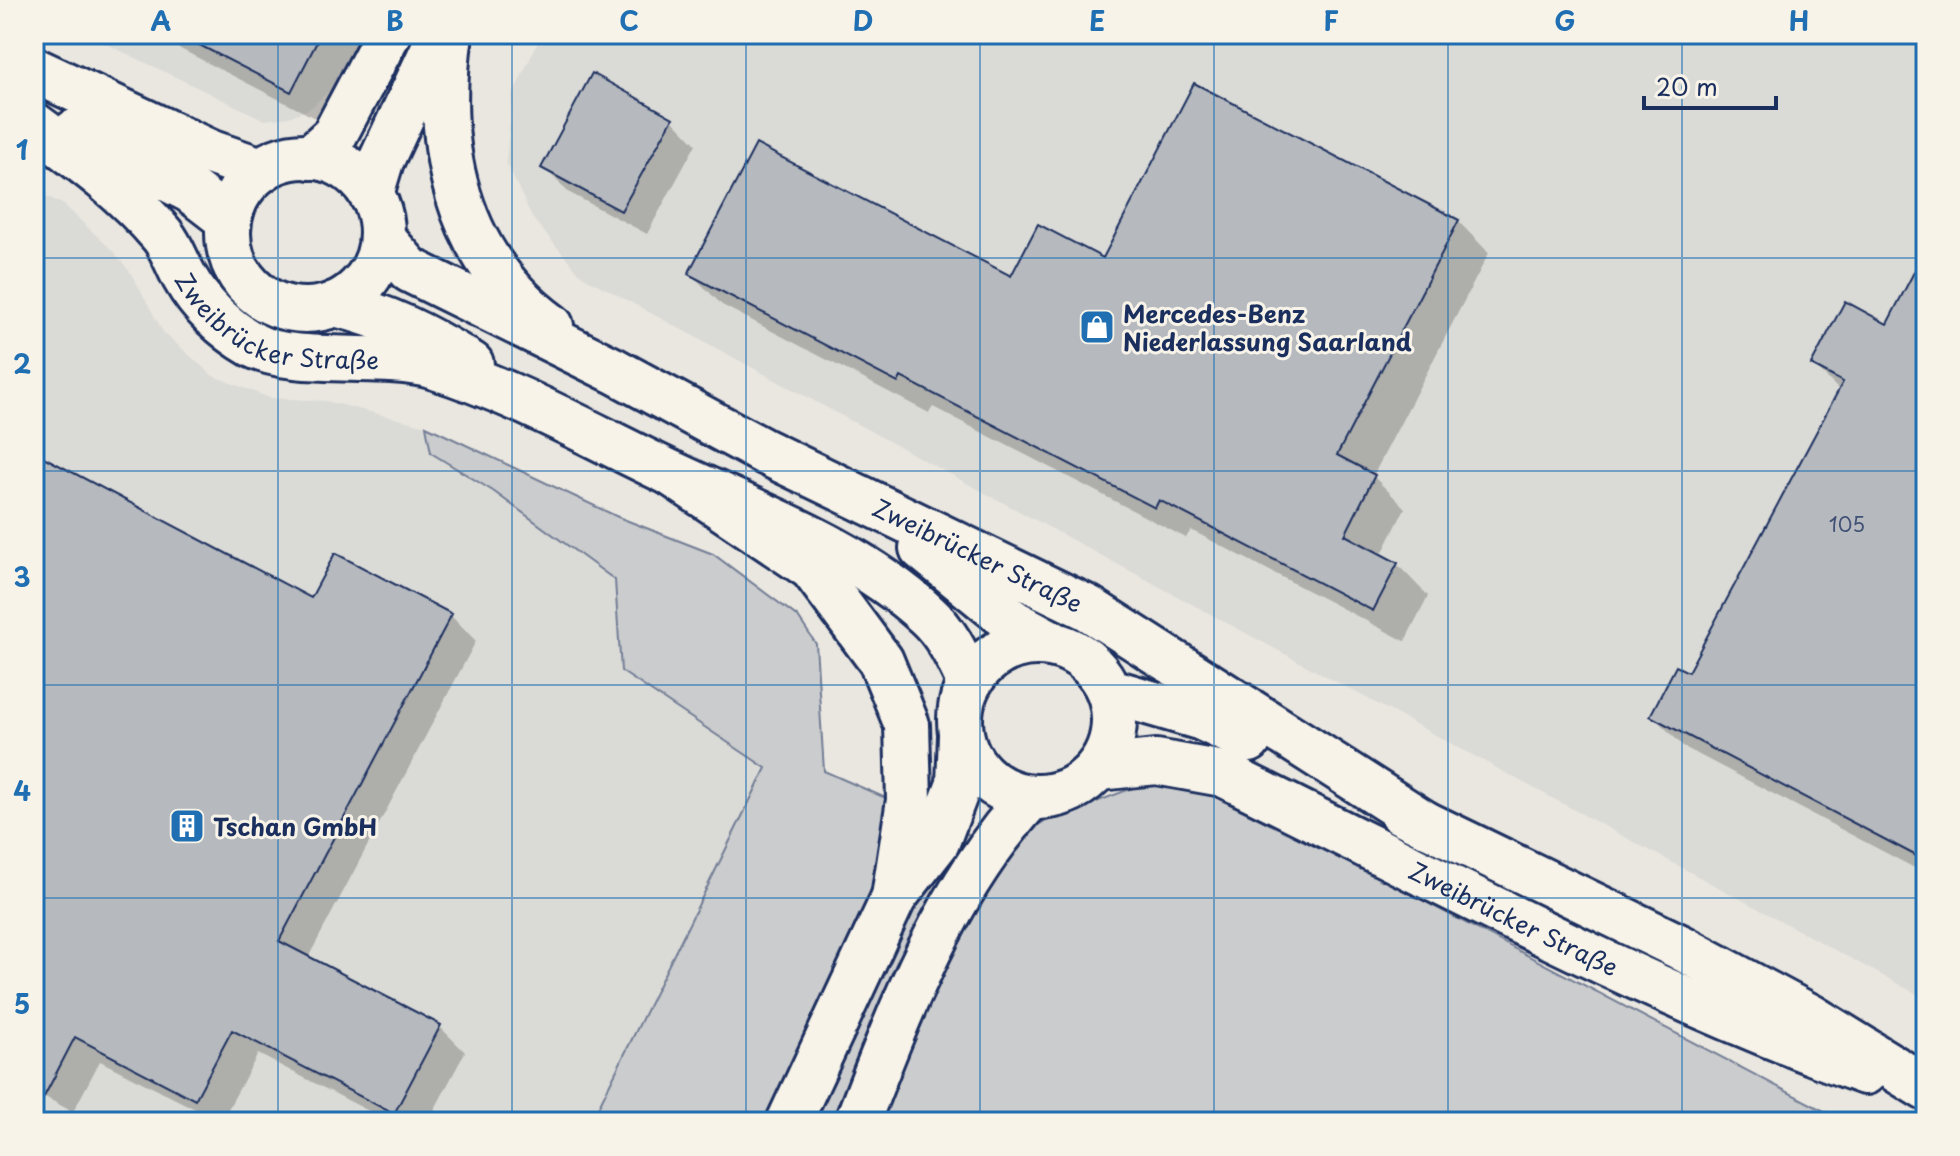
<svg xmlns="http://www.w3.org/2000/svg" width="1960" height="1156" viewBox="0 0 1960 1156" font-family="'Playpen Sans',sans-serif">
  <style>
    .built { fill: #dadad6 }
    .green { fill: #cbcccd; stroke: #737e96; stroke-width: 2 }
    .shadow { fill: #0003 }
    .building { fill: #b6babf; stroke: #1b2f5e; stroke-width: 2 }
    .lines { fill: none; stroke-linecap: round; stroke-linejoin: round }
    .secondary-casing { stroke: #1b2f5e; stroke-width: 50 }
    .motorway-casing { stroke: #1b2f5e; stroke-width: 50 }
    .secondary { stroke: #f7f3e8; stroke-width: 44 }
    .motorway { stroke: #f7f3e8; stroke-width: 44 }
    .grid { fill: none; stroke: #1f6fb2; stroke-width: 2; stroke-opacity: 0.55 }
    .labels { text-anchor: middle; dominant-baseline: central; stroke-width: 6; stroke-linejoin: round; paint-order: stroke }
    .number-label { font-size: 20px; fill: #425276 }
    .street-label { font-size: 24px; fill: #1b2f5e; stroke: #f7f3e8 }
    .poi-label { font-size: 24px; font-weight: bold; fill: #1b2f5e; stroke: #f7f3e8; text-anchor: start }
    .neatline { fill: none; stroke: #1f6fb2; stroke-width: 3 }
    .grid-label { font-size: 26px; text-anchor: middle; font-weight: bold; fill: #1f6fb2 }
  </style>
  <rect width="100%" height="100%" fill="#eae7e0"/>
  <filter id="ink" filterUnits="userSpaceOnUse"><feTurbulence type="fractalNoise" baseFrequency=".0125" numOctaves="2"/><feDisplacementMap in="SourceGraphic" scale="16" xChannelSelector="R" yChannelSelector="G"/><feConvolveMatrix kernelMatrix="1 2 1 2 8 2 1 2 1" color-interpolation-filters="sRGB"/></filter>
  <g filter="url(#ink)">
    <!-- built -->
    <g class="built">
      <polygon points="86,34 361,34 330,90 311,108 289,117 265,120"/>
      <polygon points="542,34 1926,34 1926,999 582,276 533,219 506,162 512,96"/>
      <polygon points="34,190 64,205 114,252 133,276 163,332 213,376 270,398 326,401 426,426 431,453 493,491 616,580 621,671 766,768 591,1122 34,1122"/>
    </g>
    <!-- green -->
    <polygon class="green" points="426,426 618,517 713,554 798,617 816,644 824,771 1002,849 1031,827 1148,782 1231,800 1845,1122 591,1122 766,768 621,671 615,580 493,491 431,453"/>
    <!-- shadow -->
    <g class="shadow">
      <polygon points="158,34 368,34 323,122 165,41"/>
      <polygon points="672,119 696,144 647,234 568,192 544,167"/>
      <polygon points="1458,221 1489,253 1373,476 1405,508 1381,556 1397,564 1428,596 1405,641 1191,530 1186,538 933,407 929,413 722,305 691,274 1012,279 1104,261"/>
      <polygon points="1926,253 1926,874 1684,747 1652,715 1689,675 1840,391 1813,364 1888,326"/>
      <polygon points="34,453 312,601 451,616 476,641 308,958 440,1027 465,1052 428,1122 390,1122 258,1054 221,1122 100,1061 73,1112 34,1091"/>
    </g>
    <!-- building -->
    <g class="building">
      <polygon points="178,34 321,34 291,92"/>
      <polygon points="592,73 673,118 621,211 541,168"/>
      <polygon points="1194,83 1459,220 1337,455 1375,475 1345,535 1398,563 1373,611 1159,500 1155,508 901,377 898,383 688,274 756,144 1011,276 1038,224 1103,258"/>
      <polygon points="1926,249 1926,861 1650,716 1676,666 1688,672 1843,382 1811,365 1845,301 1887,324"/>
      <polygon points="34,452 311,598 335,553 452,614 279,941 441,1025 394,1114 232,1030 195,1100 75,1037 34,1116"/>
    </g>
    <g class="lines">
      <defs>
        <g id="secondary">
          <path d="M450,34C434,146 455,256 551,326"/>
          <polyline points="34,70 209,152 261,170"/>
          <path id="s1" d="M34,125C80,159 126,192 162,235C172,247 177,264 185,278C200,305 225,329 253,345C292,367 383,352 432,366C517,392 594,437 675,475C760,515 857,550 927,615C947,633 958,658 969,681"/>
          <polyline points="75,132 190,190 229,220"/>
          <circle cx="305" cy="233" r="77"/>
          <polyline points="311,157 334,136 388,34"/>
          <polyline points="371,194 381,161 438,39"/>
          <path id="s2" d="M382,238L410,270L615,371L763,451L1088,608L1427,825"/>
          <path d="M335,304C386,316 427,337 471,364"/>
          <polyline points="922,548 1013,622 1052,643"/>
          <circle cx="1037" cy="720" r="77"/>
          <polyline points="1110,691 1202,718 1249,740"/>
          <path id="s3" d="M1099,768L1156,762L1223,774C1434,877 1644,992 1865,1072"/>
          <polyline points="1401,812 1680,947 1811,1017 1926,1088"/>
        </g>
        <g id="motorway">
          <polyline points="672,474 812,568 881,661 907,725 909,800 894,897"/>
          <polyline points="789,1122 894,897 937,842 959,784 961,736"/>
          <path d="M857,1122C901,1008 947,888 1031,797"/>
        </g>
      </defs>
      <!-- secondary casing -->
      <use href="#secondary" class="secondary-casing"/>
      <!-- motorway casing -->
      <use href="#motorway" class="motorway-casing"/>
      <!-- secondary -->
      <use href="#secondary" class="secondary"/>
      <!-- motorway -->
      <use href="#motorway" class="motorway"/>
    </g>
  </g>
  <!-- grid -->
  <path class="grid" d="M278,34V1122M512,34V1122M746,34V1122M980,34V1122M1214,34V1122M1448,34V1122M1682,34V1122M34,258H1926M34,471H1926M34,685H1926M34,898H1926"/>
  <!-- icons -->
  <defs>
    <symbol id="shop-square" viewBox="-11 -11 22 22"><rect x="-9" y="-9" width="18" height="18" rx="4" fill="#1f6fb2" stroke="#f7f3e8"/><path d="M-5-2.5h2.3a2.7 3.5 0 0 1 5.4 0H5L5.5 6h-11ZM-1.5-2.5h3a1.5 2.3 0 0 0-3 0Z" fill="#fff"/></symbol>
    <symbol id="building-square" viewBox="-11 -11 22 22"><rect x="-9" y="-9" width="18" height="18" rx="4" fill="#1f6fb2" stroke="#f7f3e8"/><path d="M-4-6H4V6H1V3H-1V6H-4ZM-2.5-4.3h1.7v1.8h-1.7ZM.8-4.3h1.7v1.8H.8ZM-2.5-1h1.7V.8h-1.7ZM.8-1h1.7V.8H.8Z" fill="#fff"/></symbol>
  </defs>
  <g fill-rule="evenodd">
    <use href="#shop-square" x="1077" y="307" width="40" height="40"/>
    <use href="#building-square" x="167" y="806" width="40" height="40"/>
  </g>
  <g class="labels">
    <!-- number labels -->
    <g class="number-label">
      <text x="1847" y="524">105</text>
    </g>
    <!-- street labels -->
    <g class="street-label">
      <text stroke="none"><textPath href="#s1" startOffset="328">Zweibrücker Straße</textPath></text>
      <text stroke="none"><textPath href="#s2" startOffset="678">Zweibrücker Straße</textPath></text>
      <text stroke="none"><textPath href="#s3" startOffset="450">Zweibrücker Straße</textPath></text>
    </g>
    <!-- poi labels -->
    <g class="poi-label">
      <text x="1123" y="313">Mercedes-Benz<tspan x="1123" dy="28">Niederlassung Saarland</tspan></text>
      <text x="213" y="826">Tschan GmbH</text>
    </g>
  </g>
  <!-- margin -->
  <rect width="1960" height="1156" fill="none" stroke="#f7f3e8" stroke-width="88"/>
  <!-- scale -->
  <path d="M1644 96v12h132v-12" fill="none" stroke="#1b2f5e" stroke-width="4"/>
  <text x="1656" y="96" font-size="24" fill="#1b2f5e" stroke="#f7f3e8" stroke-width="6" paint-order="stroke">20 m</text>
  <rect x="44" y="44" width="1872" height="1068" class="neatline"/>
  <g class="grid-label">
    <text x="161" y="31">A</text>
    <text x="395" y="31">B</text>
    <text x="629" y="31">C</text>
    <text x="863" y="31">D</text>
    <text x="1097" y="31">E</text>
    <text x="1331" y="31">F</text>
    <text x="1565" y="31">G</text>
    <text x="1799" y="31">H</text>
    <text x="22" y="160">1</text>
    <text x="22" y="374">2</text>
    <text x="22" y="587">3</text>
    <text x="22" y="801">4</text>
    <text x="22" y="1014">5</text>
  </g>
</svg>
